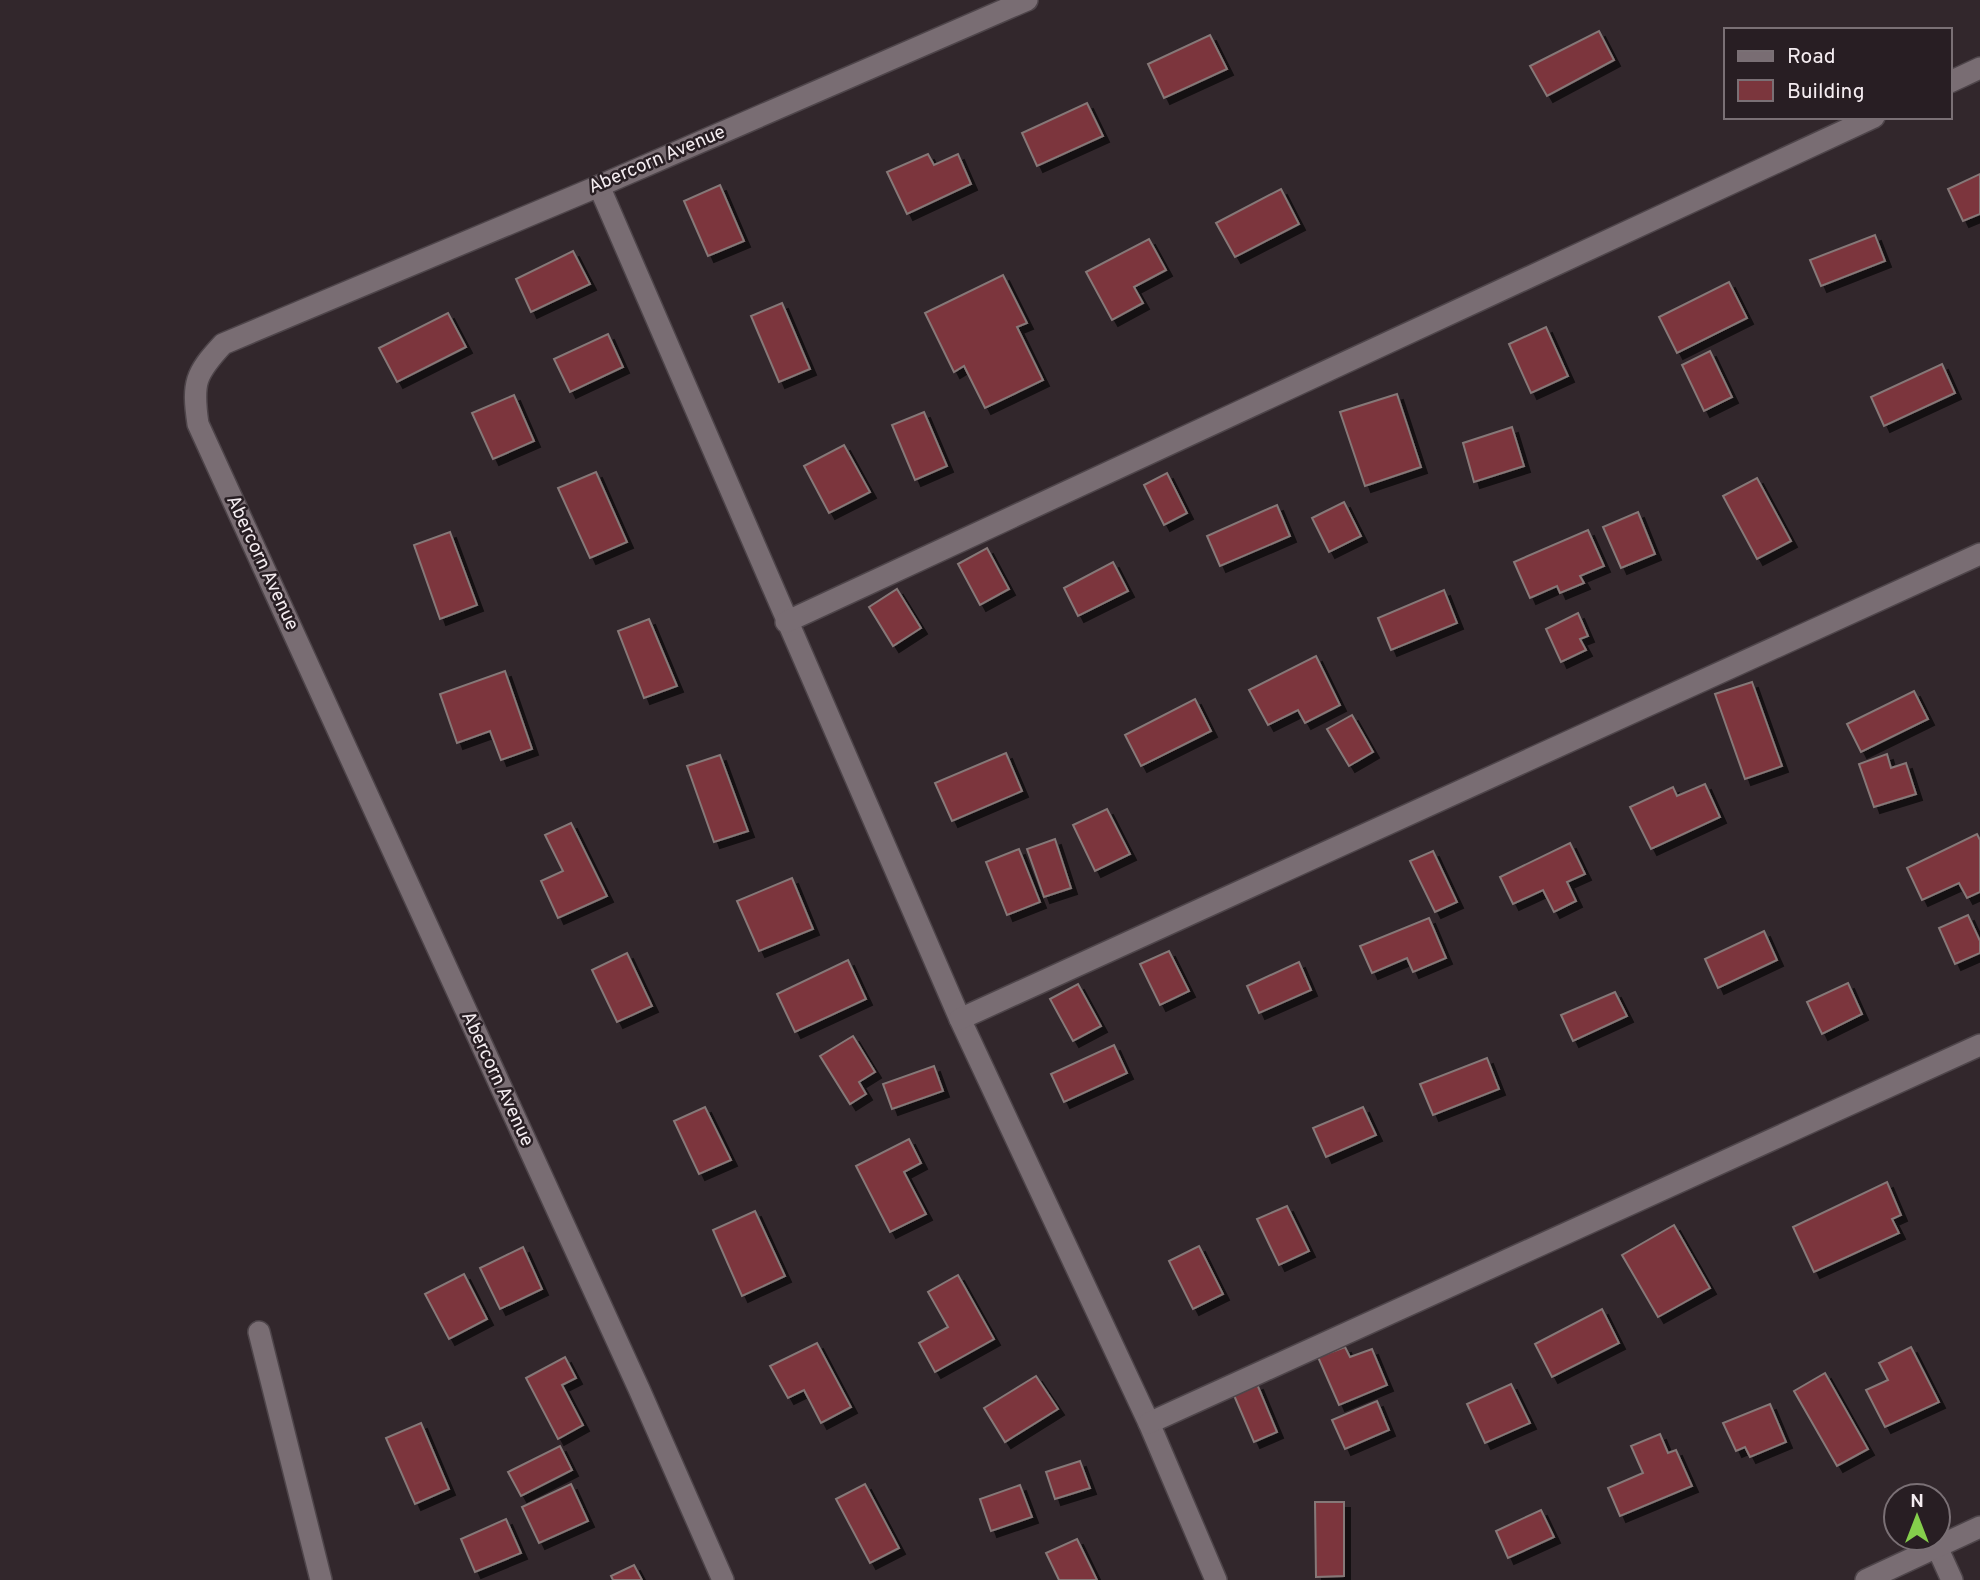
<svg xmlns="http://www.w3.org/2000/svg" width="1980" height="1580" viewBox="0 0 1980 1580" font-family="Overpass,sans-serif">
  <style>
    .building { fill: #7b363d; stroke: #867878; stroke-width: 2; filter: url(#shadow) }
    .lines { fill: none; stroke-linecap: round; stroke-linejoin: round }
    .minor-casing { stroke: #4e454a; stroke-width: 24 }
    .minor { stroke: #796d73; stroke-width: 21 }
    .labels { text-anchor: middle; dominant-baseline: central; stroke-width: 5; stroke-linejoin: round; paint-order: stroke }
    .street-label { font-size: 19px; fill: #f4ecf0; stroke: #281e23 }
  </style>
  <defs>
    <filter id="shadow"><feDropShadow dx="6" dy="6" stdDeviation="0" flood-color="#0009"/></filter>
  </defs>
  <rect width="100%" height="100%" fill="#32272c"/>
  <!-- building -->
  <g class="building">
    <polygon points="1599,31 1614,60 1547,96 1530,66"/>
    <polygon points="1210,35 1227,69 1164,98 1148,64"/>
    <polygon points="1087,103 1103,136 1037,166 1022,133"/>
    <polygon points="928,154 934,165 958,154 971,184 907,214 887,172"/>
    <polygon points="1980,174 1980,214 1963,221 1948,189"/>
    <polygon points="720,185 744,241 708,256 684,201"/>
    <polygon points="1281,189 1299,224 1235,257 1216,223"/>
    <polygon points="1875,235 1885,261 1821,286 1810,260"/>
    <polygon points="1149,239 1166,270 1134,287 1143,303 1112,320 1086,272"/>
    <polygon points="573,251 590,284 531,312 516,279"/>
    <polygon points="1003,275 1027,323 1017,327 1043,380 985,408 964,366 954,372 925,313"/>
    <polygon points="1729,282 1747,318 1677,353 1659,317"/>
    <polygon points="782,303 810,369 779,382 751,316"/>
    <polygon points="448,313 466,347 397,382 379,348"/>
    <polygon points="1546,327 1568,376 1531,393 1509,344"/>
    <polygon points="608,334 623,367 570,392 554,359"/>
    <polygon points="1710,351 1732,397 1704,411 1682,365"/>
    <polygon points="1942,364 1955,393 1884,426 1871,397"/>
    <polygon points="1397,394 1421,467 1365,486 1340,412"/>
    <polygon points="514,395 534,441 493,459 472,413"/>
    <polygon points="924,412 947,466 915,480 892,425"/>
    <polygon points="1512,427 1524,466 1474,482 1463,443"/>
    <polygon points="844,445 870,492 829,513 804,466"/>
    <polygon points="596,472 627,542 590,558 558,488"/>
    <polygon points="1167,473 1187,513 1164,525 1144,485"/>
    <polygon points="1757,478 1791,541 1757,559 1723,496"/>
    <polygon points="1344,502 1361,536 1329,552 1312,518"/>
    <polygon points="1277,505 1290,536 1220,566 1207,536"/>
    <polygon points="1638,512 1655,554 1621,568 1603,527"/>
    <polygon points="1588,530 1604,566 1580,576 1584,583 1560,593 1557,586 1530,598 1514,562"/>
    <polygon points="450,532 477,605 440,619 414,545"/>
    <polygon points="987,548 1009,589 980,605 958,564"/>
    <polygon points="1113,562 1128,591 1078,616 1064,588"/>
    <polygon points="897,589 921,628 893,646 869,607"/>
    <polygon points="1444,590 1457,623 1391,650 1378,618"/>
    <polygon points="1578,613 1588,636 1580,639 1586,650 1561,662 1546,629"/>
    <polygon points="649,619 677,686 644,698 618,631"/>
    <polygon points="1316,656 1340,705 1305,723 1298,710 1268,725 1249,690"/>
    <polygon points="505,671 532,749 501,760 490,731 457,743 440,694"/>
    <polygon points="1752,682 1782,766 1745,779 1715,694"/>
    <polygon points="1914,691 1928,719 1861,752 1847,724"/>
    <polygon points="1195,699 1211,731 1141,766 1125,735"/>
    <polygon points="1352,715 1373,752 1349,766 1327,729"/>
    <polygon points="1006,753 1022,791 952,821 935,783"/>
    <polygon points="1887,754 1891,768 1906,763 1916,794 1874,807 1859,764"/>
    <polygon points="720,755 748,831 714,842 687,766"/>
    <polygon points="1705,784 1720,817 1651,849 1630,807 1673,787 1677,796"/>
    <polygon points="1107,809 1130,854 1095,871 1073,825"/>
    <polygon points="571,823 607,896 558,918 541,881 563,871 545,835"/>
    <polygon points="1977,834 1980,840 1980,892 1967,898 1959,883 1922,900 1907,868"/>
    <polygon points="1055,839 1071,888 1044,897 1027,849"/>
    <polygon points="1570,843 1585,874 1567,882 1576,901 1554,912 1543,890 1513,904 1500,877"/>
    <polygon points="1019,849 1040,902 1007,915 986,862"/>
    <polygon points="1433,851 1457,902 1435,912 1410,861"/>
    <polygon points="792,878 813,929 759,951 737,901"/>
    <polygon points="1968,915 1980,941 1980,953 1955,964 1939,928"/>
    <polygon points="1429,918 1446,958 1413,972 1407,958 1372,973 1360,946"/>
    <polygon points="1764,931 1777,960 1718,988 1705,959"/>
    <polygon points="1169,951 1189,991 1160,1005 1140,964"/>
    <polygon points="627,953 652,1006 617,1022 592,970"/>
    <polygon points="848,960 866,999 795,1032 777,994"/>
    <polygon points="1299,962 1311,990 1259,1013 1247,986"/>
    <polygon points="1848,983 1862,1014 1822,1034 1807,1002"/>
    <polygon points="1078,984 1101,1026 1073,1041 1050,999"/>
    <polygon points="1615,992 1627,1016 1573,1041 1561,1015"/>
    <polygon points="853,1036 875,1072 859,1082 866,1094 850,1104 820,1056"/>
    <polygon points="1114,1045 1127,1073 1064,1102 1051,1074"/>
    <polygon points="1487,1058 1499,1089 1433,1115 1420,1084"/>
    <polygon points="934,1066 943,1091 892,1109 883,1084"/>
    <polygon points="705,1107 731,1160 699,1174 674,1121"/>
    <polygon points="1363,1107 1376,1135 1326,1157 1313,1128"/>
    <polygon points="909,1139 921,1163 904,1172 926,1214 890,1232 856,1166"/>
    <polygon points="1887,1182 1901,1215 1892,1219 1899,1233 1814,1272 1793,1227"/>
    <polygon points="1287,1206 1309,1251 1279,1265 1257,1219"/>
    <polygon points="755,1211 785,1276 742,1296 713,1230"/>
    <polygon points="1674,1225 1710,1288 1658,1317 1622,1255"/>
    <polygon points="1199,1246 1223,1294 1193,1309 1169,1261"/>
    <polygon points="523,1247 542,1289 500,1309 480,1268"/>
    <polygon points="464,1274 487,1319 449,1339 425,1294"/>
    <polygon points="958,1275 994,1339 935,1372 919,1343 948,1327 928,1292"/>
    <polygon points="1602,1309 1619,1343 1552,1377 1535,1344"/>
    <polygon points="817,1343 851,1407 821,1423 804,1390 788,1398 770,1366"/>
    <polygon points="1345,1347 1350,1357 1372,1349 1387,1385 1339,1405 1318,1357"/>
    <polygon points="1911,1347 1939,1402 1885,1427 1866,1390 1888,1380 1879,1363"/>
    <polygon points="565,1357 576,1378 562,1385 583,1425 558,1439 526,1378"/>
    <polygon points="1825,1373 1868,1449 1837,1466 1794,1391"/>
    <polygon points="1036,1376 1058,1409 1005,1442 984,1408"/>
    <polygon points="1257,1384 1277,1432 1254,1442 1233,1393"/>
    <polygon points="1511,1384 1530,1423 1485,1443 1467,1404"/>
    <polygon points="1377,1401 1389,1430 1345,1449 1332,1420"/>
    <polygon points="1770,1404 1786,1442 1750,1457 1745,1447 1736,1451 1723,1423"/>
    <polygon points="421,1423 449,1489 415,1504 386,1438"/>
    <polygon points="1660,1434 1668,1453 1676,1450 1692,1486 1620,1516 1608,1488 1643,1473 1631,1446"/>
    <polygon points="560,1446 572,1470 521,1496 508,1472"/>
    <polygon points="1080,1461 1090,1488 1055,1499 1046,1472"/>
    <polygon points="571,1484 588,1521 539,1543 522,1507"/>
    <polygon points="865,1484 899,1548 870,1563 836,1499"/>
    <polygon points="1020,1485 1032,1517 991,1531 980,1499"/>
    <polygon points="1315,1502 1344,1502 1344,1576 1316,1577"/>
    <polygon points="1541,1510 1554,1537 1508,1558 1496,1531"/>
    <polygon points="506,1519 521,1553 475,1572 461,1539"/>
    <polygon points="1077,1539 1097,1580 1059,1580 1046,1553"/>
    <polygon points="634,1565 642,1580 613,1580 611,1576"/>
  </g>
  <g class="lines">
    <defs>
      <g id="minor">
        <polyline points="1950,82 1980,68"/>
        <polyline points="599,186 960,1019 1149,1423 1216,1580"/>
        <polyline points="786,622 1874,117"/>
        <polyline points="960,1019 1980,554"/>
        <polyline points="259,1332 321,1580"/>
        <polyline points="1149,1423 1980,1045"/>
        <polyline points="1937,1547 1952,1580"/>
        <path d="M723,1580L639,1389L198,424C192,383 195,374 223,344L599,186L1027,0"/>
        <polyline points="1866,1580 1980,1527"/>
      </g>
    </defs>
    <!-- minor casing -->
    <use href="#minor" class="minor-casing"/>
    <!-- minor -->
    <use href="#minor" class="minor"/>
  </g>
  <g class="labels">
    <!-- street labels -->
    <g class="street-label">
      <text transform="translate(657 160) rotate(-23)">Abercorn Avenue</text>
      <text transform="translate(262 563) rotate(65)">Abercorn Avenue</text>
      <text transform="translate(497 1079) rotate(65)">Abercorn Avenue</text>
    </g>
  </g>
  <!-- legend -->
  <rect x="1724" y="28" width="228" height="91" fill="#281e23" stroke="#7a7075" stroke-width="2"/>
  <rect x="1738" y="51" width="35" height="10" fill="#796d73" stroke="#7a7075" stroke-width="2"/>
  <text x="1787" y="63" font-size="21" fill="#f4ecf0">Road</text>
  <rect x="1738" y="80" width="35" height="21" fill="#7b363d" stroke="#7a7075" stroke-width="2"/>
  <text x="1787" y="98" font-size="21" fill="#f4ecf0">Building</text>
  <!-- north arrow -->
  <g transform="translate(1917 1517)"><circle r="33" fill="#281e23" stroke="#7a7075" stroke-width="2"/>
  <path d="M0-5L12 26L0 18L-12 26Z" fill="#85cf4c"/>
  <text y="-10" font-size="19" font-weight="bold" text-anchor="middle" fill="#f4ecf0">N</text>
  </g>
</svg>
